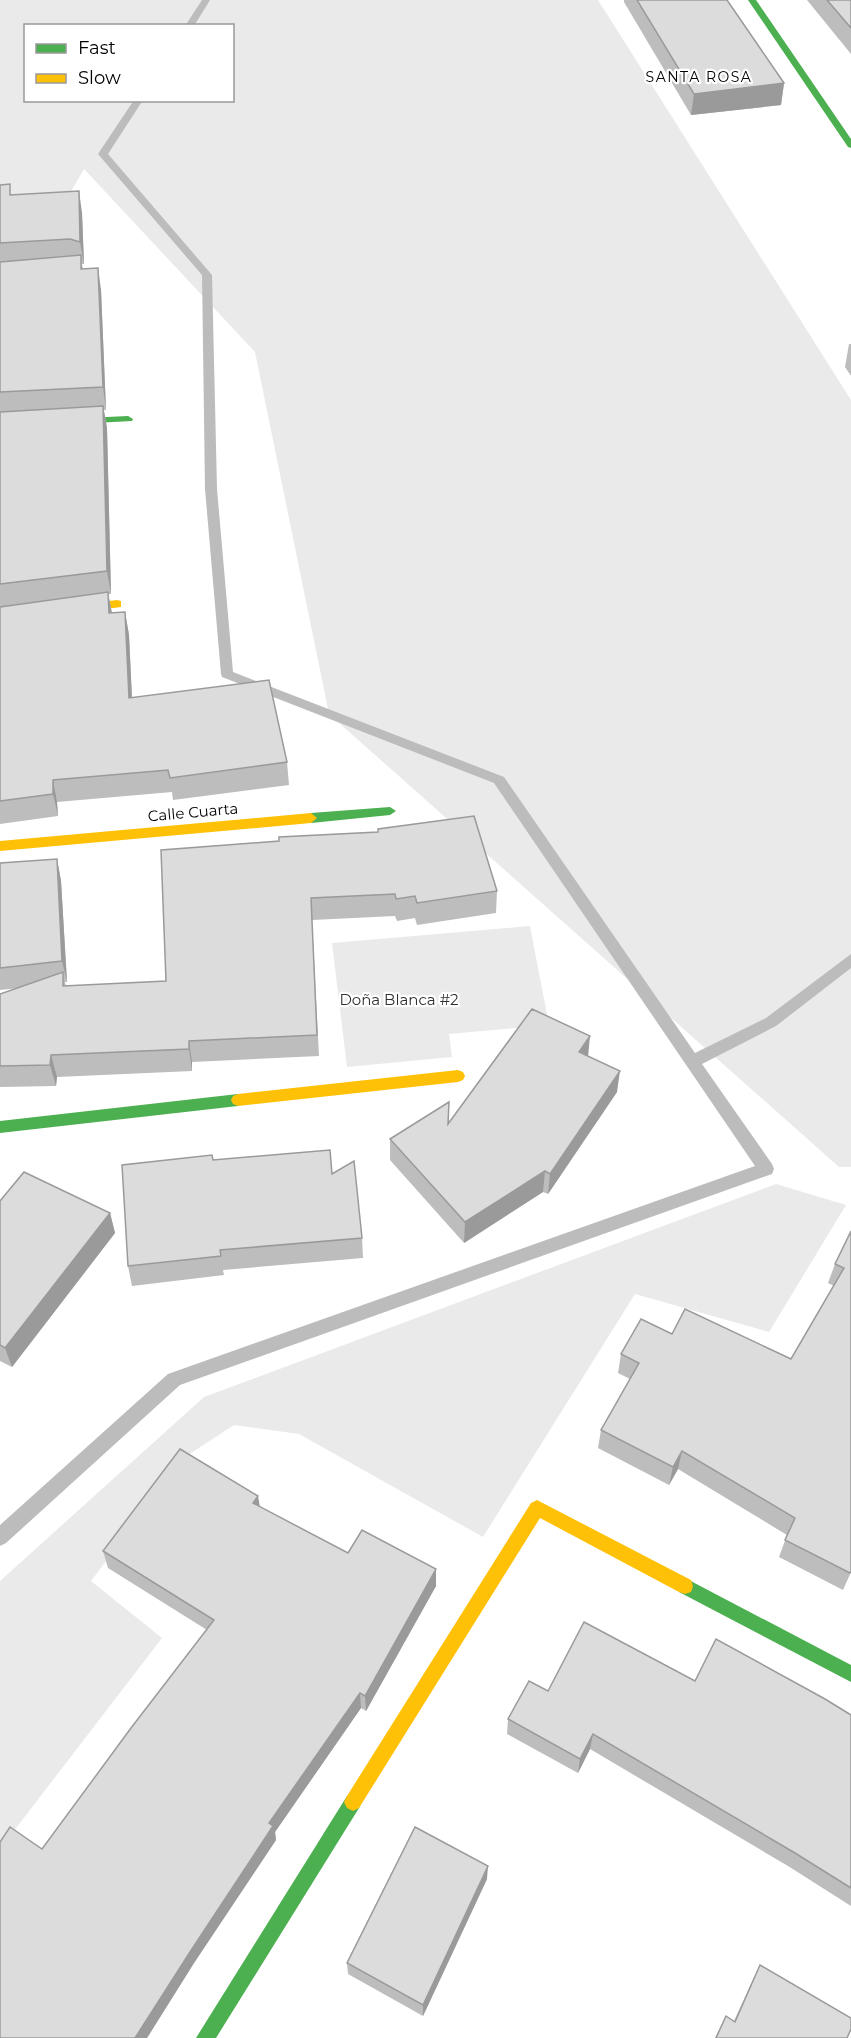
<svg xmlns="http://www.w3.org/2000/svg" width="851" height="2038" viewBox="0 0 851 2038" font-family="Montserrat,sans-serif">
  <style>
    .green { fill: #eaeaea; fill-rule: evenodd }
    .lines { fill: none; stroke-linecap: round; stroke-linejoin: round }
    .stream { fill: #bcbcbc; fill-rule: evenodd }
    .fast { fill: #4caf50; fill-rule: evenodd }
    .slow { fill: #ffc107; fill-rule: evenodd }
    .wall { fill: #bdbdbd }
    .shaded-wall { fill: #9a9a9a }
    .building { fill: #dcdcdc; stroke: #9a9a9a; stroke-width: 1.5 }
    .labels { text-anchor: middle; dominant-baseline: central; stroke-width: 4.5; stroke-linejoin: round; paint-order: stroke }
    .far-neighbourhood-label { font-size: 14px; letter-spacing: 1.5px; fill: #000; stroke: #fff }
    .street-label { font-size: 15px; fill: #000; stroke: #fff }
    .park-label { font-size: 15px; fill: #2f2f2f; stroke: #fff }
  </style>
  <rect width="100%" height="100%" fill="#fff"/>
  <!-- green -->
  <g class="green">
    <path d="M0,0H598L851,400V1167H839L329,714L255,352L84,169L69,195L0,200ZM26,26H232V100H26Z"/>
    <polygon points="530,926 549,1025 449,1034 452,1057 347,1067 332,943"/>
    <polygon points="776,1184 846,1205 769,1332 635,1294 483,1537 299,1434 234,1425 185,1457 91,1581 162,1638 0,1849 0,1581 204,1397"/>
  </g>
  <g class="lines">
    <!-- stream -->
    <g class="stream">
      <polygon points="202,0 210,0 194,26 185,26"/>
      <polygon points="134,100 143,100 108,154 212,275 217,489 233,672 504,777 695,1053 766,1018 851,954 851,968 776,1026 702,1064 772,1164 774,1169 772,1174 180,1385 6,1543 0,1546 0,1525 168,1374 755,1166 494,783 222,677 221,674 205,489 202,275 98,154"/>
    </g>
    <!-- fast -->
    <g class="fast">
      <polygon points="748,0 756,0 851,139 851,148 848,147"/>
      <polygon points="128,416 133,419 132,421 0,428 0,422"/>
      <polygon points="390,807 396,811 390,815 311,823 305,818 311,813"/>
      <polygon points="238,1094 243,1096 245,1100 243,1104 238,1106 0,1133 0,1121"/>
      <polygon points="685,1578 851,1665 851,1682 679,1592 677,1586 679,1580"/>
      <polygon points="353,1793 359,1796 362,1802 359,1808 216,2038 196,2038 347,1796"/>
    </g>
    <!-- slow -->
    <g class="slow">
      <polygon points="117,600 121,601 121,607 0,623 0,615"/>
      <polygon points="311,813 317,818 311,823 0,851 0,841"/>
      <polygon points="458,1070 463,1072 465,1076 463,1080 458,1082 238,1106 233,1104 231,1100 233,1096 238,1094"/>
      <polygon points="537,1500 691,1580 693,1586 691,1592 685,1594 679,1592 540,1518 359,1808 353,1811 347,1808 344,1802 347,1796 531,1503"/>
    </g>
  </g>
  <!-- wall -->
  <g class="wall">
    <polygon points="624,0 727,0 784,83 781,105 691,115 624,2"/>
    <polygon points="807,0 851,0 851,54"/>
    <polygon points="0,185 12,195 82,213 84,264 82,264 83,269 101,290 106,410 104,410 107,428 111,594 108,594 112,613 125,612 129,635 132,698 287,762 289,785 173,800 172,792 57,802 58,816 0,824"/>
    <polygon points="849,344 851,344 851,376 845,367"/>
    <polygon points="378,829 497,891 496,913 417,925 415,918 397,921 395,916 312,920 319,1056 192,1062 192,1071 57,1077 56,1086 0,1087 0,994 19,988 0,990 0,863 57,859 61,881 67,982 65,982 66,986 166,981 279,841 378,832"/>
    <polygon points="588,1056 617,1092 548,1194 543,1192 464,1243 390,1160 390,1139 449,1102 449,1122"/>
    <polygon points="213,1160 332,1174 362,1238 363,1258 223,1270 224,1275 132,1286 128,1266"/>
    <polygon points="0,1201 110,1213 115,1233 12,1367 0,1361"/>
    <polygon points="851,1231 851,1572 843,1590 779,1557 787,1535 678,1469 669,1485 598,1448 601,1430 630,1379 618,1373 621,1354 672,1334 791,1359 834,1286 828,1283 835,1264"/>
    <polygon points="260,1507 348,1553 436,1569 436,1586 366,1711 361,1708 275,1832 276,1840 194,1963 147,2038 0,2038 42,1849 207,1630 108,1568 103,1551"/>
    <polygon points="695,1681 851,1715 851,1906 788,1866 590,1749 578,1773 507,1734 508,1719 548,1691"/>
    <polygon points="487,1879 423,2016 348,1974 347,1963"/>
    <polygon points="760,1965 847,2038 715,2038 726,2016 734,2021 754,1977"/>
  </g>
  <!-- shaded-wall -->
  <g class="shaded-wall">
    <polygon points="784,83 781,105 691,115 694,94"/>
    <polygon points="79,191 82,213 84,264 80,242"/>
    <polygon points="98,268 101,290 106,410 103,387"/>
    <polygon points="103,406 107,428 111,594 107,571"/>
    <polygon points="108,592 112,614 109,613"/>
    <polygon points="125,612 129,635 133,721 129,698"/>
    <polygon points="53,780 57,802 58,816 53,794"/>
    <polygon points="57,859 61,881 67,982 62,961"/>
    <polygon points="590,1036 588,1057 579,1052"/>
    <polygon points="189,1041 192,1062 192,1071 189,1049"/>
    <polygon points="51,1055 57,1077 56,1086 50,1065"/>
    <polygon points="620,1071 617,1092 548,1194 550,1174"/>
    <polygon points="545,1171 543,1192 464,1243 465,1222"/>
    <polygon points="110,1213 115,1233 12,1367 5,1348"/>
    <polygon points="682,1451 678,1469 669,1485 673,1467"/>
    <polygon points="258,1496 261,1513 253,1503"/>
    <polygon points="436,1569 436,1586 366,1711 365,1696"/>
    <polygon points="360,1693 361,1708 275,1832 276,1840 194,1963 147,2038 135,2038 269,1823"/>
    <polygon points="593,1734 590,1749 578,1773 580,1759"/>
    <polygon points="488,1866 487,1879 423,2016 423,2005"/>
  </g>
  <!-- building -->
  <g class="building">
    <polygon points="637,0 727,0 784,83 694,94"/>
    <polygon points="827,0 851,0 851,28"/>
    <polygon points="10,184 10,195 79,191 80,242 70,239 0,243 0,185"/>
    <polygon points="81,255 81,269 98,268 103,387 0,392 0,262"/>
    <polygon points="103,406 107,571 0,584 0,412"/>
    <polygon points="108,592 109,613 125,612 129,698 269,680 287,762 170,778 168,770 53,780 53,794 0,801 0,607"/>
    <polygon points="474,816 497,891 417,903 415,896 396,899 395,894 311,898 317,1035 189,1041 189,1049 51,1055 50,1065 0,1066 0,994 63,972 63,986 166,981 161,850 279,841 279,837 378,832 378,829"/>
    <polygon points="57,859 62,961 0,968 0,863"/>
    <polygon points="532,1009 590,1036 579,1052 620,1071 550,1174 545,1171 465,1222 390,1139 449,1102 448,1124"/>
    <polygon points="330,1150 332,1174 354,1161 362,1238 220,1250 221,1256 128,1266 122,1165 212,1155 213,1160"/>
    <polygon points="24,1172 110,1213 5,1348 0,1345 0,1201"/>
    <polygon points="851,1231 851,1571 850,1573 785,1540 795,1518 682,1451 673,1467 601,1430 639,1363 621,1354 641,1319 672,1334 685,1309 791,1359 844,1268 835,1264"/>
    <polygon points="180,1449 258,1496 253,1503 348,1553 362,1530 436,1569 365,1696 360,1693 269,1823 273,1826 190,1952 135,2038 0,2038 0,1842 10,1827 42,1849 131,1728 214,1620 103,1551"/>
    <polygon points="584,1622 695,1681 716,1639 825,1699 851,1715 851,1888 795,1853 593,1734 580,1759 508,1719 529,1681 548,1691"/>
    <polygon points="415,1827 488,1866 423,2005 347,1963"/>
    <polygon points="760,1965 851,2018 851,2029 847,2038 716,2038 726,2016 735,2022"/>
  </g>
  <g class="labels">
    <!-- far-neighbourhood labels -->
    <g class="far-neighbourhood-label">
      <text x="699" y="77">SANTA ROSA</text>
    </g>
    <!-- street labels -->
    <g class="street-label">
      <text transform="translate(193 812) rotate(-5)">Calle Cuarta</text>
    </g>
    <!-- park labels -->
    <g class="park-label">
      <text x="399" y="999">Doña Blanca #2</text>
    </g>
  </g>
  <!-- legend -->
  <rect x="24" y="24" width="210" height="78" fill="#ffffff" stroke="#999999" stroke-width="1.5"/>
  <rect x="36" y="44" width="30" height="9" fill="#4caf50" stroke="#999999" stroke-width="1.5"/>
  <text x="78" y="54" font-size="18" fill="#000000">Fast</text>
  <rect x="36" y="74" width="30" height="9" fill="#ffc107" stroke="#999999" stroke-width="1.5"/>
  <text x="78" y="84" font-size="18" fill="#000000">Slow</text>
</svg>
